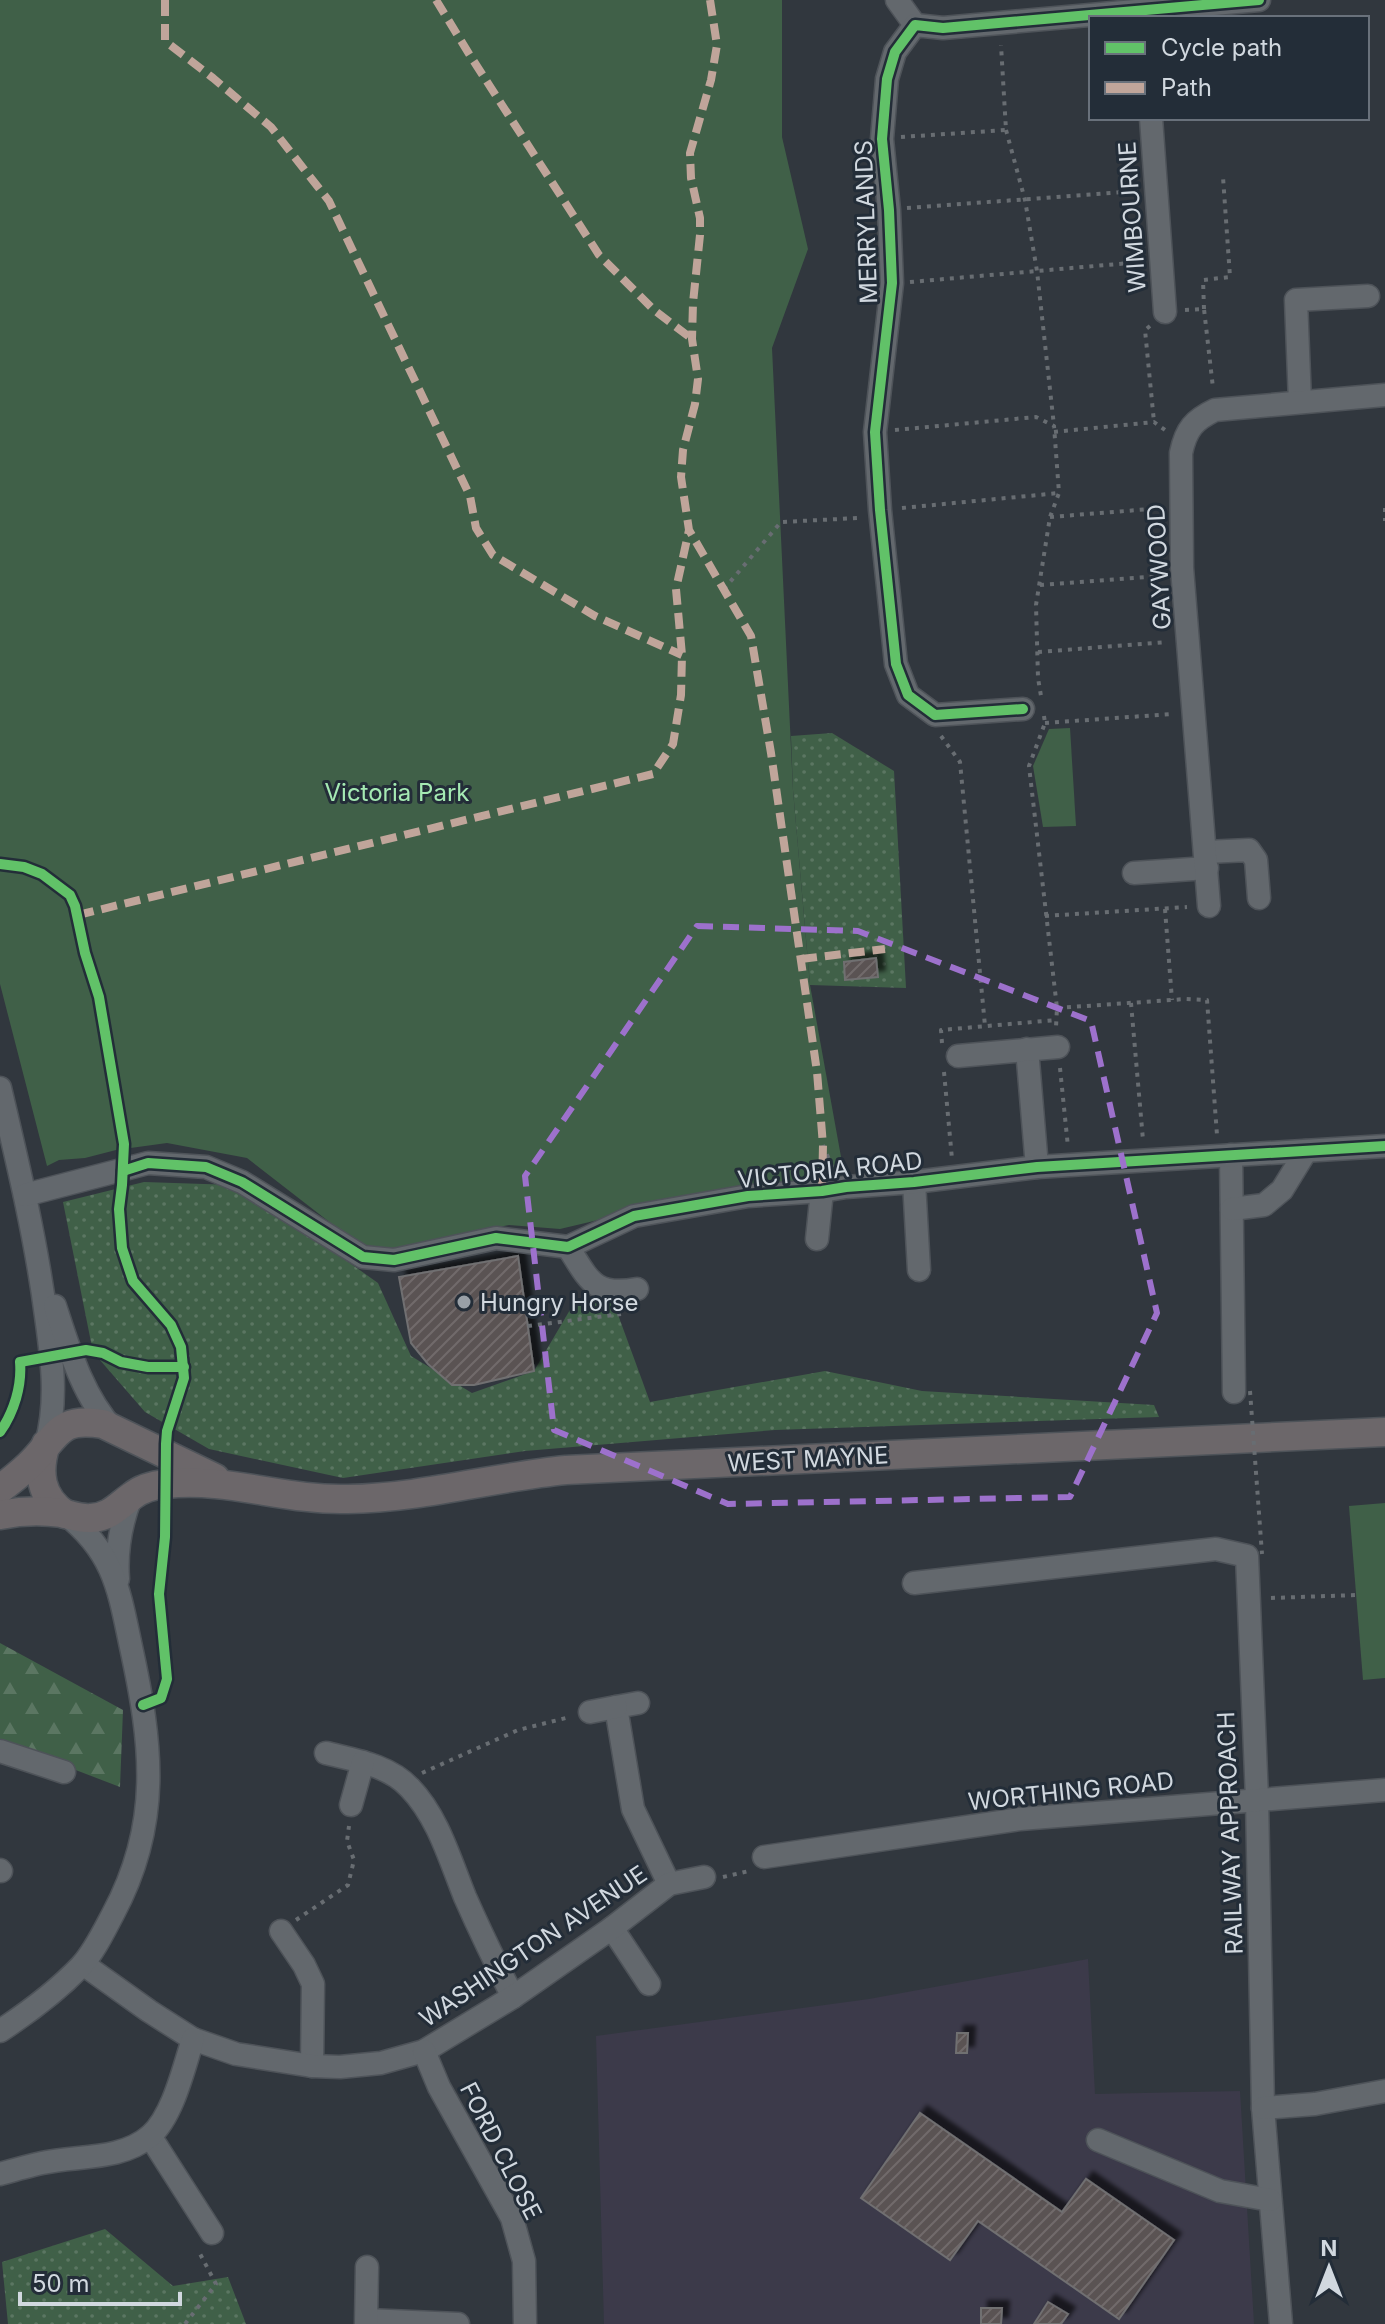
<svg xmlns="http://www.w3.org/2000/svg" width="1385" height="2324" viewBox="0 0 1385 2324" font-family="Inter,sans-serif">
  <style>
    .education { fill: #3c3a4a }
    .grass { fill: url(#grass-dots) }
    .forest { fill: url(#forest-firs) }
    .park { fill: #406048 }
    .building { fill: url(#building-hatch); stroke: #706f71; stroke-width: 2; filter: url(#shadow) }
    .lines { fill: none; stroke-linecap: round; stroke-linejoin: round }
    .minor-casing { stroke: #4e5359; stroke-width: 25 }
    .major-casing { stroke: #4e5359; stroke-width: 31 }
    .path { stroke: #686d72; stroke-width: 4; stroke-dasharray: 4 6; stroke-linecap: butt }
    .minor { stroke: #63686d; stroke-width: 22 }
    .major { stroke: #6c676a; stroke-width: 28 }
    .path-bridge { stroke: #686d72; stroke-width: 4; stroke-dasharray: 4 6; stroke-linecap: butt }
    .quiet { stroke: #c0a59a; stroke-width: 8; stroke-dasharray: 16 8; stroke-linecap: butt }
    .cycleway-casing { stroke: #232d38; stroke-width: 15 }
    .cycleway { stroke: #61c268; stroke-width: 10 }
    .marked { fill: none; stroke: #9d71cc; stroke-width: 6; stroke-dasharray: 16 10; stroke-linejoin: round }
    .poi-dot { fill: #99a0a7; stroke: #232d38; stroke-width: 3 }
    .labels { text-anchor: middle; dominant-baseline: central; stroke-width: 6; stroke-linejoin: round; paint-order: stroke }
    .street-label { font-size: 24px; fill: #d1d8df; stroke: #232d38 }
    .park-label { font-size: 24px; fill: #a5eab3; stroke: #232d38 }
    .poi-label { font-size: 24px; fill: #d1d8df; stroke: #232d38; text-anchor: start }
  </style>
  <defs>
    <pattern id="grass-dots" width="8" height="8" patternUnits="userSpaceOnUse" patternTransform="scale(2)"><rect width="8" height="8" fill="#406048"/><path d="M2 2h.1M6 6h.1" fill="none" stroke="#5b7662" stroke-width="1.8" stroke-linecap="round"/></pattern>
    <pattern id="forest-firs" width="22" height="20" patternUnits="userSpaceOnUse" patternTransform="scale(2)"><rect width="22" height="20" fill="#406048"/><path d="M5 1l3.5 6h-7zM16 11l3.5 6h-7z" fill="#5b7662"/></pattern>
    <pattern id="building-hatch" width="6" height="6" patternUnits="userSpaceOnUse" patternTransform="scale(2)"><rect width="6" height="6" fill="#5a5253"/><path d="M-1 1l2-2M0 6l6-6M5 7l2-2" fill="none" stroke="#716a6b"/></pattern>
    <filter id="shadow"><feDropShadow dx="7" dy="-7" stdDeviation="2" flood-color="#0009"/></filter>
  </defs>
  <rect width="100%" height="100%" fill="#31373e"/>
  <!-- education -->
  <polygon class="education" points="1088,1959 1095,2094 1240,2091 1254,2324 604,2324 596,2036 869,1999"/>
  <!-- grass -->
  <g class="grass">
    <polygon points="832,733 894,771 906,988 810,985 793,790 791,736"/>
    <polygon points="144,1182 234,1185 292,1222 378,1283 411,1356 472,1393 534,1371 574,1303 613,1301 650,1402 825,1371 922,1391 1154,1405 1159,1417 775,1430 525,1451 343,1478 209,1449 145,1412 93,1352 63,1202"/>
    <polygon points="105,2229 173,2286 228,2277 246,2324 8,2324 2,2262"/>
  </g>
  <!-- forest -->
  <polygon class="forest" points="0,1643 123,1710 120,1787 0,1741"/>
  <!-- park -->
  <g class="park">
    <polygon points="0,0 782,0 782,137 808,249 772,348 793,790 810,985 845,1179 615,1216 560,1229 509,1225 383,1250 359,1245 247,1158 167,1143 116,1150 85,1158 59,1160 47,1166 0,984"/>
    <polygon points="1070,728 1076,826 1043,827 1033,766 1049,729"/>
    <polygon points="1385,1503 1385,1678 1363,1680 1349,1506"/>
  </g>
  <!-- building -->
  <g class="building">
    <polygon points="876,958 878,977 845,980 844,962"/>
    <polygon points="518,1256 534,1371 474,1385 452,1385 428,1364 411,1343 399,1277"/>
    <polygon points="957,2033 968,2033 967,2053 956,2053"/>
    <polygon points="920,2113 1062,2212 1086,2179 1174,2240 1119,2319 978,2221 950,2260 861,2198"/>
    <polygon points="1048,2302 1068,2314 1061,2324 1034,2324"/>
    <polygon points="981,2308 1002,2308 1001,2324 981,2324"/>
  </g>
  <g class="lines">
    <defs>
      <g id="minor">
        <polyline points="897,0 915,25"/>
        <polyline points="1151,118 1165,312"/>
        <polyline points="1300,402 1296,300 1368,296"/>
        <polyline points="1023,709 935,715 908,695 896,664 880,510 875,432 892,283 889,210 882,139 887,79 895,52 915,25 943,28 1259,0"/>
        <polyline points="1206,852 1249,850 1256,860 1259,898"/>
        <polyline points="1134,873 1207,868"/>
        <path d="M1209,906L1182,568L1181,453C1186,429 1194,420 1215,410L1385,395"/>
        <polyline points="1027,1049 1037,1167"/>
        <polyline points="958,1056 1058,1047"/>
        <path d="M0,1088C18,1164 36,1239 46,1316C52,1359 58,1401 46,1444"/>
        <polyline points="1231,1155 1234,1392"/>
        <polyline points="914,1182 919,1270"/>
        <polyline points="25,1195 148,1163 206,1167 242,1182 363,1257 394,1260 496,1238 568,1247 634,1216 748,1196 822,1191 846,1187 914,1182 1037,1167 1385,1146"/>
        <polyline points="1232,1209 1264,1205 1282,1190 1306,1151"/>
        <polyline points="817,1239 822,1191"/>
        <path d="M568,1247C589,1280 594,1297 637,1289"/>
        <path d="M55,1306C69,1349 83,1397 114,1430"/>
        <path d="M118,1579C116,1551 121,1523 131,1497"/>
        <polyline points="914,1583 1216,1549 1247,1556 1257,1799 1263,2108 1281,2324"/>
        <polyline points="638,1703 616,1707 633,1809 669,1884"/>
        <polyline points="590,1712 616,1707"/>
        <polyline points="0,1751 64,1772"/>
        <path d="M326,1753C354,1760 389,1765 410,1788C438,1817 450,1860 465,1897C480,1931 496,1964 513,1997"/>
        <polyline points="351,1805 363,1762"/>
        <polyline points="764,1857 1020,1819 1385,1790"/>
        <polyline points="0,1870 1,1871"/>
        <polyline points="612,1928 649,1984"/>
        <polyline points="281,1931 304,1965 313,1984 312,2066"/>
        <polyline points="83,1964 149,2011 193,2039 236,2054 312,2066 340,2067 381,2063 424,2051 513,1997 612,1928 669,1884 704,1877"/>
        <path d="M0,2031C29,2012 57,1991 81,1966C94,1952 104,1931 113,1914C162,1823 152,1744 131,1647C119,1590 114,1552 65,1514"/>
        <polyline points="424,2051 439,2087 512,2218 524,2261 525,2324"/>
        <polyline points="1263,2108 1315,2104 1385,2091"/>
        <polyline points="150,2136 212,2233"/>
        <polyline points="1098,2140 1220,2191 1270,2200"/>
        <path d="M0,2174C14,2170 28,2166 42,2163C78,2155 120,2161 150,2136C173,2116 184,2067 193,2039"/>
        <polyline points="367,2320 458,2324"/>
        <polyline points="366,2324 367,2267"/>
      </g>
      <g id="major">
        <path d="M46,1444C37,1472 40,1497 65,1514"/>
        <path d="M0,1489C12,1480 24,1471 34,1460C59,1433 60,1417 103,1424L215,1478"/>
        <path d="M0,1515C20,1511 40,1510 61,1513C71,1515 80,1519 91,1518C110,1517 118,1506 132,1496C142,1488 154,1485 166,1484C228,1477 285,1501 348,1499C422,1498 493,1477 566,1470L1385,1432"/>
      </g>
    </defs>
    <!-- minor casing -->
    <use href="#minor" class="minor-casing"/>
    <!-- major casing -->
    <use href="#major" class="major-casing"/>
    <!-- path -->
    <g class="path">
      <polyline points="1006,130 1025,200 1037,271 1054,426"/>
      <polyline points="901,137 1006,130 1001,45"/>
      <polyline points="907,208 1138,191"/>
      <polyline points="910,282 1141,262"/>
      <polyline points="1204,309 1203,280 1230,277 1223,177"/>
      <polyline points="1185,310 1204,309 1213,388"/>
      <polyline points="1150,326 1145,330 1154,422"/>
      <polyline points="895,430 1036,417 1054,426 1059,493 1050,517 1036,605 1038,678 1041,696"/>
      <polyline points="1054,432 1154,422 1165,430"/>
      <polyline points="902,508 1059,493"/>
      <polyline points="1385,508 1385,521"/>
      <polyline points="1050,517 1163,508"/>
      <polyline points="1040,585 1161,576"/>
      <polyline points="724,589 781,522 859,518"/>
      <polyline points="1038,652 1167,642"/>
      <polyline points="1044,716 1045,723 1029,766 1057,1008 1056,1027"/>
      <polyline points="1045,723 1172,714"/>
      <polyline points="941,736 960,762 985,1026"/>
      <polyline points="1165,909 1172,1000"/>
      <polyline points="1045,916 1187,907"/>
      <polyline points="1131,1003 1143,1140"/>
      <polyline points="1057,1008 1186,999 1207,1000 1217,1135"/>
      <polyline points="942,1043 941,1030 1056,1020"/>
      <polyline points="1060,1068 1068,1147"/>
      <polyline points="944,1072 952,1159"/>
      <polyline points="823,1145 833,1169"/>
      <polyline points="528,1326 621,1314"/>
      <polyline points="1271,1598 1356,1595"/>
      <polyline points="422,1773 518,1730 570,1717"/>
      <polyline points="723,1877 749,1871"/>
      <polyline points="296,1920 348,1885 354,1860 347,1841 349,1826"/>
      <polyline points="185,2324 216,2284 198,2250"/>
    </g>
    <!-- minor -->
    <use href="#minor" class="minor"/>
    <!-- major -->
    <use href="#major" class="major"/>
    <!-- path-bridge -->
    <polyline class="path-bridge" points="1250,1391 1262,1554"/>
    <!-- quiet -->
    <g class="quiet">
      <polyline points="165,0 165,41 213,78 271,127 329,201 470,496 476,528 493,555 595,616 682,655"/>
      <polyline points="436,0 471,57 599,255 654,310 692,339"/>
      <polyline points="710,0 717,45 711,80 690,153 691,178 700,218 700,235 693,303 692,339 698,379 695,404 683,450 681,477 689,530 751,636 771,753 817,1072 823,1145 822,1191"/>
      <polyline points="78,915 653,774 673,744 681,695 682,655 676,589 689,530"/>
      <polyline points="801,959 885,949"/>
    </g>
    <defs>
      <g id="cycleway">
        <polyline points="1023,709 935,715 908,695 896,664 880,510 875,432 892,283 889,210 882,139 887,79 895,52 915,25 943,28 1259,0"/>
        <polyline points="0,864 24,867 42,874 70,895 75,906 85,953 99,997 124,1144 122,1185 119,1209 122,1248 133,1281 171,1325 181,1347 184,1378 167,1431 166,1444 165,1537 159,1594 167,1679 161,1698 143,1705"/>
        <polyline points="123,1171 148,1163 206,1167 242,1182 363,1257 394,1260 496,1238 568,1247 634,1216 748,1196 822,1191 846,1187 914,1182 1037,1167 1385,1146"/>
        <path d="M0,1432C14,1412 22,1386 20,1362L86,1350L103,1353L121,1362L148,1367H184"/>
      </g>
    </defs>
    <!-- cycleway casing -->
    <use href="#cycleway" class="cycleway-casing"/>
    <!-- cycleway -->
    <use href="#cycleway" class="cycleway"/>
  </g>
  <!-- marked area -->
  <path class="marked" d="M697,926L858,931L1091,1021L1157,1313L1070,1497L728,1504L554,1430L525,1176Z"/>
  <!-- markers -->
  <circle class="poi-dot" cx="464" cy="1302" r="8"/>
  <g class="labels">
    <!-- street labels -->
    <g class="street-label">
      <text transform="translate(1132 217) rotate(-94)">WIMBOURNE</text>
      <text transform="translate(866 222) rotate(-92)">MERRYLANDS</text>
      <text transform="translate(1159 567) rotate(-93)">GAYWOOD</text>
      <text transform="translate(830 1170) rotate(-6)">VICTORIA ROAD</text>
      <text transform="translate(808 1459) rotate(-3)">WEST MAYNE</text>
      <text transform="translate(1071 1791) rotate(-6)">WORTHING ROAD</text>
      <text transform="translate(1230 1833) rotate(-92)">RAILWAY APPROACH</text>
      <text transform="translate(533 1946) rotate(-34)">WASHINGTON AVENUE</text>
      <text transform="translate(501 2151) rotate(63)">FORD CLOSE</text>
    </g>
    <!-- park labels -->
    <g class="park-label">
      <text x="397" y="792">Victoria Park</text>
    </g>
    <!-- poi labels -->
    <g class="poi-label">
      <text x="480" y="1302">Hungry Horse</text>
    </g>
  </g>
  <!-- legend -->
  <rect x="1089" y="16" width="280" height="104" fill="#232d38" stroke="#69717b" stroke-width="2"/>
  <rect x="1105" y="42" width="40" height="12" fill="#61c268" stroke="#69717b" stroke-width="2"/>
  <text x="1161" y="56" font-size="24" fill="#d1d8df">Cycle path</text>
  <rect x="1105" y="82" width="40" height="12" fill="#c0a59a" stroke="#69717b" stroke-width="2"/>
  <text x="1161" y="96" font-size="24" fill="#d1d8df">Path</text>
  <!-- north arrow -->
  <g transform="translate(1329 2268)" stroke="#232d38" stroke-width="6" paint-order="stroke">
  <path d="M0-6L14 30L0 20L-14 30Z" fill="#d1d8df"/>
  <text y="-12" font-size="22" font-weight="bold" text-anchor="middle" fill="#d1d8df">N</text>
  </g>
  <!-- scale -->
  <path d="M20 2292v12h160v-12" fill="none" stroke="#d1d8df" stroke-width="4"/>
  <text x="32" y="2292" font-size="24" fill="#d1d8df" stroke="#232d38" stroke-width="6" paint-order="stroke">50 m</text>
</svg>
